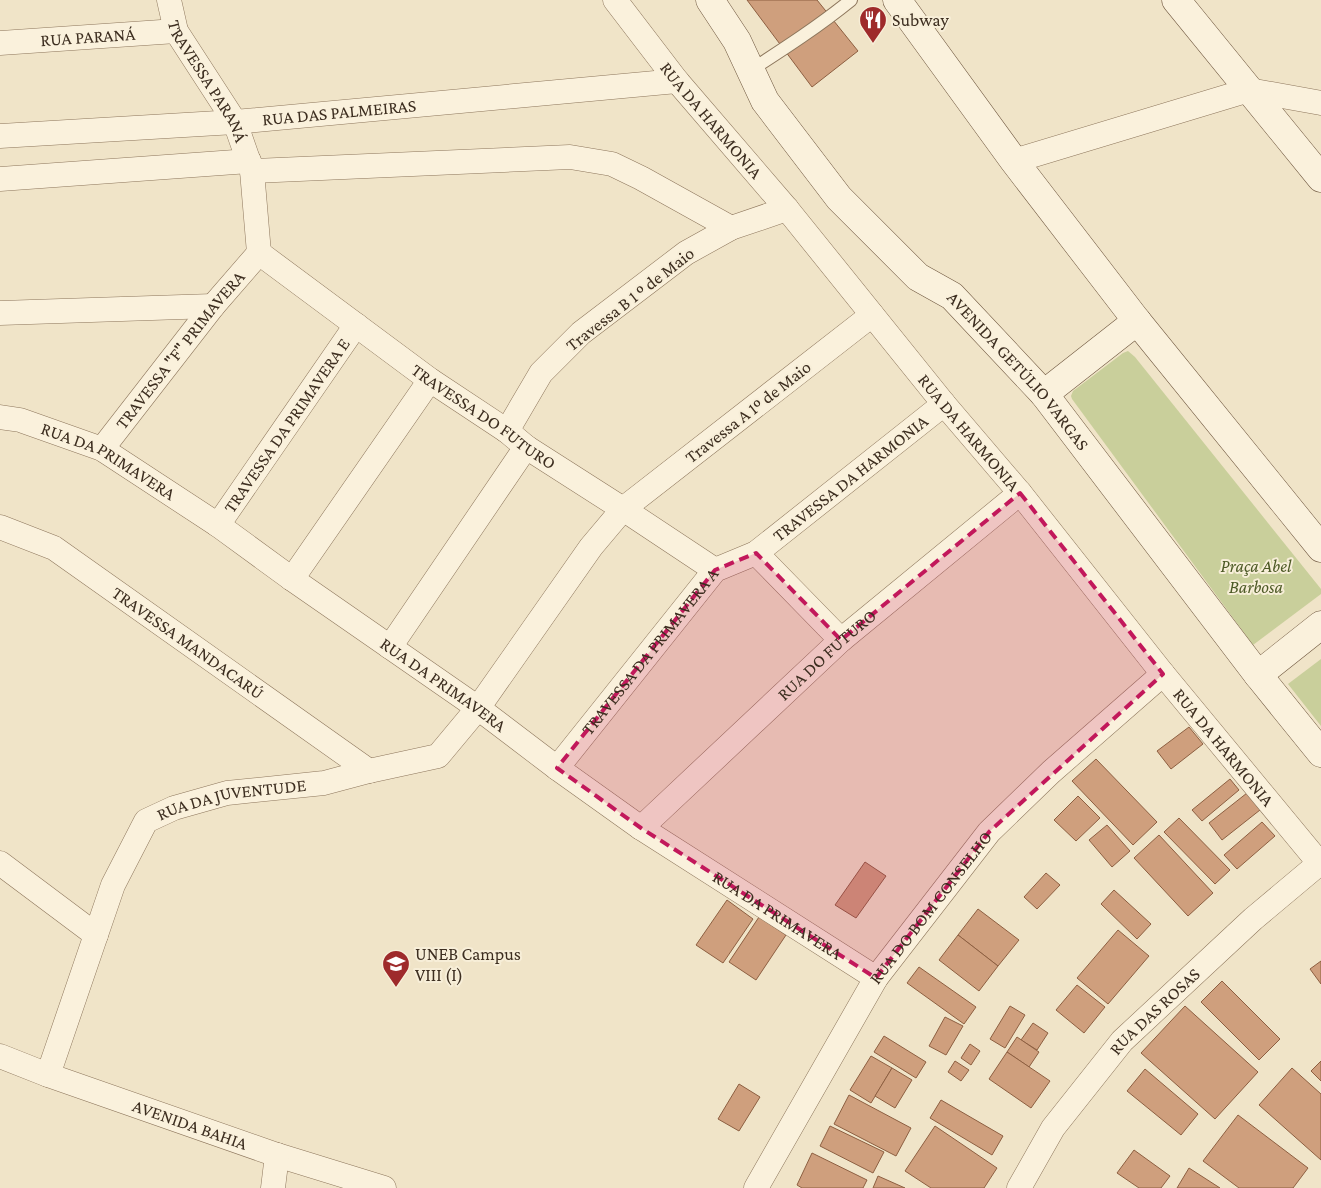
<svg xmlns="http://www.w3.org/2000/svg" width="1321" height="1188" viewBox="0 0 1321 1188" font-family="'Crimson Pro',serif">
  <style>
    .green { fill: #c9cf9b }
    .building { fill: #cf9f7d; stroke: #8d5f41 }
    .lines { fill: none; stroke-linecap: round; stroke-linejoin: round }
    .lane-casing { stroke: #8d765c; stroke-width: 14 }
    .street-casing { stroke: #8d765c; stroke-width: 25 }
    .secondary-casing { stroke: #6f573f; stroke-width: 29 }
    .lane { stroke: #faf1dc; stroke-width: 12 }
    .street { stroke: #faf1dc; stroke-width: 24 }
    .secondary { stroke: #faf1dc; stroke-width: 28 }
    .marked { fill: #c2185b; fill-opacity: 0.2; stroke: #c2185b; stroke-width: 4; stroke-dasharray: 10 6; stroke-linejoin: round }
    .labels { text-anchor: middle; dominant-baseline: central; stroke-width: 4; stroke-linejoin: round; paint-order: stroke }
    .poi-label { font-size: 18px; fill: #3d2e20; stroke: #f7eed8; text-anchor: start }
    .street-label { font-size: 18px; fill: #3d2e20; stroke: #f7eed8 }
    .park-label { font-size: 18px; font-style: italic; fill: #4d5a26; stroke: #f7eed8 }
  </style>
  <rect width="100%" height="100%" fill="#f0e4c8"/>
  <!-- green -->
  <g class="green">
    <polygon points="1128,351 1135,357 1321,589 1321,594 1253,645 1072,399 1071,396 1073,391 1123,353"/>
    <polygon points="1321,659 1321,726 1288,684"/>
  </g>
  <!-- building -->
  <g class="building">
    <polygon points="747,0 817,0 858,51 812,87"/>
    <polygon points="1189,727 1203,744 1171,769 1157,751"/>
    <polygon points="1096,759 1157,822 1133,845 1072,781"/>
    <polygon points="1230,779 1239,790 1202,821 1192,810"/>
    <polygon points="1247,793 1260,810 1222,840 1209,823"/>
    <polygon points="1078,796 1100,818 1076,841 1054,820"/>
    <polygon points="1179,818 1230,870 1215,884 1164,832"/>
    <polygon points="1262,822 1275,836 1237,869 1224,855"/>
    <polygon points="1107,825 1130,851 1112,867 1089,840"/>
    <polygon points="1159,835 1213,893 1188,916 1134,858"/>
    <polygon points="865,862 886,876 856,918 835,905"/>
    <polygon points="1046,873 1060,885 1037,909 1024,897"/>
    <polygon points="1114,890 1151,924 1137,939 1101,904"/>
    <polygon points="727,900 753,919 723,963 696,945"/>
    <polygon points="978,909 1019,940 998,966 958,935"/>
    <polygon points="759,917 786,935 756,980 729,962"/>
    <polygon points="1118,930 1149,956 1108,1004 1077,978"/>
    <polygon points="958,935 998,966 979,991 939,960"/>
    <polygon points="1321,961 1321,984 1310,969"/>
    <polygon points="919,967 976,1007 964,1024 907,983"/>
    <polygon points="1222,981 1280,1039 1259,1060 1201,1002"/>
    <polygon points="1077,985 1105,1007 1084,1033 1056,1010"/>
    <polygon points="1010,1006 1025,1015 1005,1048 990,1039"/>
    <polygon points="1185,1006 1258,1072 1215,1119 1141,1053"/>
    <polygon points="945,1017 963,1026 946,1055 929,1046"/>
    <polygon points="1033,1023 1048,1033 1037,1050 1021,1040"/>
    <polygon points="884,1036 926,1062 916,1078 874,1052"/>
    <polygon points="1017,1037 1039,1052 1029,1067 1007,1052"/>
    <polygon points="970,1044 980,1051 971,1065 961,1058"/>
    <polygon points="1007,1052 1050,1081 1031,1108 989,1079"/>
    <polygon points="871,1056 892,1068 871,1103 850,1090"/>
    <polygon points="955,1061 969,1070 961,1081 948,1072"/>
    <polygon points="1321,1061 1321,1081 1311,1071"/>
    <polygon points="892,1068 912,1080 895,1108 875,1096"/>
    <polygon points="1292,1068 1321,1094 1321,1160 1259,1105"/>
    <polygon points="1145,1069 1198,1114 1181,1135 1127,1091"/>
    <polygon points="739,1084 760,1097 739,1131 718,1119"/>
    <polygon points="849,1095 911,1128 896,1156 834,1124"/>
    <polygon points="941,1100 1003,1136 992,1155 930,1118"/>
    <polygon points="1238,1115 1308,1168 1293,1188 1239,1188 1203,1161"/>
    <polygon points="830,1126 884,1152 873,1173 820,1146"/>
    <polygon points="935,1126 997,1168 984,1188 931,1188 905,1171"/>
    <polygon points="1134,1150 1170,1176 1161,1188 1139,1188 1117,1173"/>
    <polygon points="812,1153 867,1180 863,1188 802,1188 797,1185"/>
    <polygon points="1189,1168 1220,1188 1177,1188"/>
    <polygon points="878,1176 905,1188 873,1188"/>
  </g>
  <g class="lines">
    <defs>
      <path id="lane" d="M751,70C785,48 819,26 851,0"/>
      <g id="street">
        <path id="s1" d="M169,0L176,31L235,122L252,171L259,253"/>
        <path id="s2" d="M615,0L677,81L787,209L944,404L1020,493L1163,674L1321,865"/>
        <path id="s3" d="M0,43L176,31"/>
        <path id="s4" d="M0,136L235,122L677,81"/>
        <polyline points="1014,161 1249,90 1321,103"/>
        <polyline points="252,171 570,157 612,164 641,178 731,228"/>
        <polyline points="0,179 249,161"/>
        <path id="s5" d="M259,253L430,380L507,431L526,447L623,509L715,570"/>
        <polyline points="0,313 213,306"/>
        <path id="s6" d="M0,417L20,420L102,449L218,525L292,579L478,708L557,768L641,828L876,978"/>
        <polyline points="507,431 541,373 581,333 686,253 731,228 787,209"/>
        <path id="s7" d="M102,449L213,306L259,253"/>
        <path id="s8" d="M218,525L356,325"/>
        <path id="s9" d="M0,527L54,548L369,771"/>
        <polyline points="756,553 841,640"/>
        <polyline points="292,579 430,380"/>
        <polyline points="390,647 526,447"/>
        <path id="s10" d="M557,768L715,570L756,553L944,404"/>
        <path id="s11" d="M641,828L841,640L1020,493"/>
        <polyline points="0,863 96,935"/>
        <path id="s12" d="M0,1056L48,1075L277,1155L384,1188"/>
        <path id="s13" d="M48,1075L113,885L146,821L174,808L227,793L324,783L369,771L438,756L478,708L591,547L623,509L872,315"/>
        <polyline points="273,1188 277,1155"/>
        <path id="s14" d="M756,1188L876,978L989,832L1051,772L1163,674"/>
        <path id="s15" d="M1019,1188L1053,1128L1122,1041L1253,919L1321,862"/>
      </g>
      <g id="secondary">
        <path id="s16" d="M710,0L737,41L765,101L839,198L918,277L952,296L1044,394L1258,675L1321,753"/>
        <polyline points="897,0 1014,161 1137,321 1321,548"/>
        <polyline points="1176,0 1321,178"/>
        <polyline points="1044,394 1137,321"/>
        <polyline points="1258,675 1321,625"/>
      </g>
    </defs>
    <!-- lane casing -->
    <use href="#lane" class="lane-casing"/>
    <!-- street casing -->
    <use href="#street" class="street-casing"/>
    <!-- secondary casing -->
    <use href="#secondary" class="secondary-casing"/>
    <!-- lane -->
    <use href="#lane" class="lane"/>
    <!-- street -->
    <use href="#street" class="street"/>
    <!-- secondary -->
    <use href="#secondary" class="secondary"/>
  </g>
  <!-- marked area -->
  <path class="marked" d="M1020,493L1163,674L989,832L876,978L641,828L557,768L715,570L756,553L841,640Z"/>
  <!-- icons -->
  <defs>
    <symbol id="restaurant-pin" viewBox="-11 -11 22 30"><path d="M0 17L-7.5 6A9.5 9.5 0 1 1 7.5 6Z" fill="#9e2a2b" stroke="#f7eed8"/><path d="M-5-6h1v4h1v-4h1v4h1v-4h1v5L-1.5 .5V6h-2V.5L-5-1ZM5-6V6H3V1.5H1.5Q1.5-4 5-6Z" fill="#fff"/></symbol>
    <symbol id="school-pin" viewBox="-11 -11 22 30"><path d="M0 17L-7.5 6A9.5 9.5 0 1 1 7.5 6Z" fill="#9e2a2b" stroke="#f7eed8"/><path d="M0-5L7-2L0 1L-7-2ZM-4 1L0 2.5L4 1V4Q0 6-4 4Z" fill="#fff"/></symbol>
  </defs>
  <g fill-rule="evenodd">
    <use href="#restaurant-pin" x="857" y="4" width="32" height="43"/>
    <use href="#school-pin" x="380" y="948" width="32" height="43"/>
  </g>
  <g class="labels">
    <!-- poi labels -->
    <g class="poi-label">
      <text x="892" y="20">Subway</text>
      <text x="415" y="954">UNEB Campus<tspan x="415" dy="21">VIII (I)</tspan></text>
    </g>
    <!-- street labels -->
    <g class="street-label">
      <text stroke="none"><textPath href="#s3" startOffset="88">RUA PARANÁ</textPath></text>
      <text stroke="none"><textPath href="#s1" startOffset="91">TRAVESSA PARANÁ</textPath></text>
      <text stroke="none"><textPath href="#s4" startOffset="340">RUA DAS PALMEIRAS</textPath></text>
      <text stroke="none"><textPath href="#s2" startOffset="154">RUA DA HARMONIA</textPath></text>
      <text transform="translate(630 299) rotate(-38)">Travessa B 1 º de Maio</text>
      <text stroke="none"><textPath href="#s7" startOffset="126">TRAVESSA "F" PRIMAVERA</textPath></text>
      <text stroke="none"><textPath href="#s16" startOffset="488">AVENIDA GETÚLIO VARGAS</textPath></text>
      <text transform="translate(748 412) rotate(-38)">Travessa A 1º de Maio</text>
      <text stroke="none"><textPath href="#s5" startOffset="278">TRAVESSA DO FUTURO</textPath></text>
      <text stroke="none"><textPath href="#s8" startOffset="121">TRAVESSA DA PRIMAVERA E</textPath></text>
      <text stroke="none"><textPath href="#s2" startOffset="559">RUA DA HARMONIA</textPath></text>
      <text stroke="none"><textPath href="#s6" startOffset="118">RUA DA PRIMAVERA</textPath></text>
      <text stroke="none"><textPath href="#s10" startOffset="418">TRAVESSA DA HARMONIA</textPath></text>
      <text stroke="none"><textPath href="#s9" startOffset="222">TRAVESSA MANDACARÚ</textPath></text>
      <text stroke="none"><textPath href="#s10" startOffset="149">TRAVESSA DA PRIMAVERA A</textPath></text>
      <text stroke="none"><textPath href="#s11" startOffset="254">RUA DO FUTURO</textPath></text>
      <text stroke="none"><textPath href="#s6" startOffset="522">RUA DA PRIMAVERA</textPath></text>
      <text stroke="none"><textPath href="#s2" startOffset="964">RUA DA HARMONIA</textPath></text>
      <text stroke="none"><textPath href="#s13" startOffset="362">RUA DA JUVENTUDE</textPath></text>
      <text stroke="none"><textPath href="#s14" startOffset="331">RUA DO BOM CONSELHO</textPath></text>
      <text stroke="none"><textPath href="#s6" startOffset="928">RUA DA PRIMAVERA</textPath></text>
      <text stroke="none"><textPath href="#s15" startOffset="224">RUA DAS ROSAS</textPath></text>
      <text stroke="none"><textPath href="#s12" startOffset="202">AVENIDA BAHIA</textPath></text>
    </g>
    <!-- park labels -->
    <g class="park-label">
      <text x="1256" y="566">Praça Abel<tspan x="1256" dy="21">Barbosa</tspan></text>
    </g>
  </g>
</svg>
